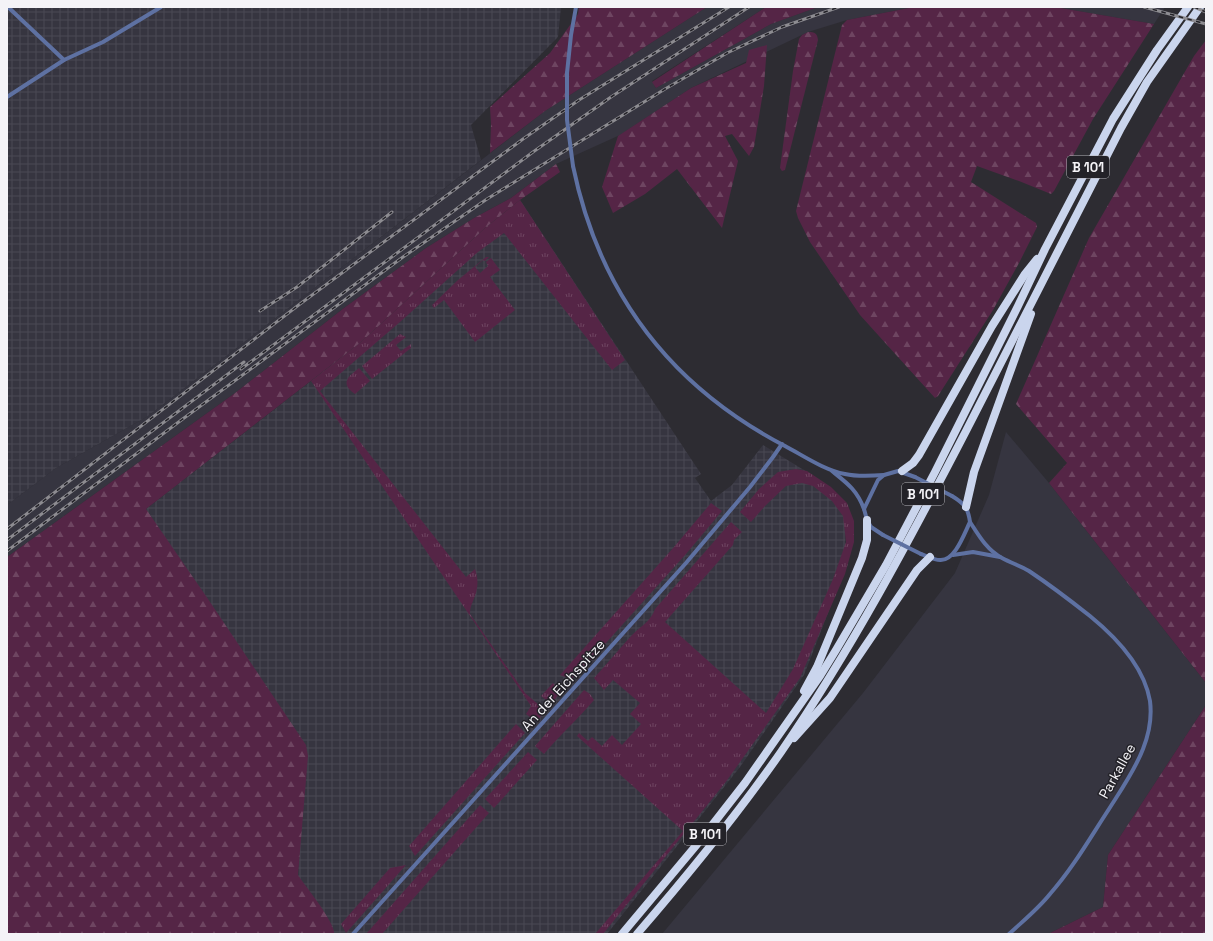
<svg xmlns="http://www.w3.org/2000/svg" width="1213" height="941" viewBox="0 0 1213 941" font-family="'Space Grotesk',sans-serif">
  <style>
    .built { fill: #363540 }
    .industrial { fill: url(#industrial-grid) }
    .grass { fill: url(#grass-tufts) }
    .forest { fill: url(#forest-firs) }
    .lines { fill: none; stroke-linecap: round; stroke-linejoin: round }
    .street { stroke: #5e71a2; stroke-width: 4 }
    .highway { stroke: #cad5ed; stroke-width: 8 }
    .rail-casing { stroke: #8d8c91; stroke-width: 3 }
    .rail { stroke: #232228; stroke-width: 1.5; stroke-dasharray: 4.5; stroke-linecap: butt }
    .street-bridge { stroke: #5e71a2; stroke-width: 4 }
    .labels { text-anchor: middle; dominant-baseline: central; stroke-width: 3; stroke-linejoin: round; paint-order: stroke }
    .shield { fill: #232228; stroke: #b5b4b9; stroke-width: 1 }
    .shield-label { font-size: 13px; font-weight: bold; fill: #f4f3f7 }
    .street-label { font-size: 14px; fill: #f4f3f7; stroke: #232228 }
  </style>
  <defs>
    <pattern id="industrial-grid" width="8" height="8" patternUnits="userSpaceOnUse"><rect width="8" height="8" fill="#363540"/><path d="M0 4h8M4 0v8" fill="none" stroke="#4a4953"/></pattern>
    <pattern id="grass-tufts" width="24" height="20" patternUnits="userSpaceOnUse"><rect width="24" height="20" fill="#552546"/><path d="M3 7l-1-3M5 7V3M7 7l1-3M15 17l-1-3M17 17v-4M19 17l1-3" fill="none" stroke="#6e4561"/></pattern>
    <pattern id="forest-firs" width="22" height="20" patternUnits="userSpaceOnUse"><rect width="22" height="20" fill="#552546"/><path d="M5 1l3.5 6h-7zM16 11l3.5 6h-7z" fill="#6e4561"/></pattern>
  </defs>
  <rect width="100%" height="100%" fill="#2d2c32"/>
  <!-- built -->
  <g class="built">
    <polygon points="707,7 766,7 652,81 656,88 771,24 818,7 914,7 847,20 808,32 691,88 620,135 556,164 511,198 474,218 426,248 344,308 235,393 7,557 7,505 56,468 148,416 545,111"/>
    <polygon points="1055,7 1165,7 1154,24"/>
    <polygon points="1006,432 1049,483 1206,683 1206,705 1108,855 1103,907 1048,934 662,934 863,693 955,573 989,495"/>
  </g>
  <!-- industrial -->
  <g class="industrial">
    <polygon points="7,7 561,7 558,37 471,125 481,160 148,416 56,468 7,505"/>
    <polygon points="520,200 701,474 695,478 711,501 732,485 763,445 812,475 846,505 845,569 804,675 740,767 607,934 7,934 7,602 146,509 311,381 361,342"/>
  </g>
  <!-- grass -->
  <g class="grass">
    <path d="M520,200L625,360L612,370L504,233L478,252L400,322L320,391L466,577L475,569C479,580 478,590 473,601C471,606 470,608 470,614L525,693L539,705L542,713L540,718L534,720L526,714L531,706L311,381L361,342L485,228Z"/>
    <polygon points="486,257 489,257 485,261 483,260 475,267 480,273 488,266 486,262 491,258 500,270 490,277 515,310 475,342 444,300 434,308 432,305 458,280"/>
    <polygon points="400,334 406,337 396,345 401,351 411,344 411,348 372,379 362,366"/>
    <path d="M359,368L370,381L355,394C339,383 349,376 359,368Z"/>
    <path d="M796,469L807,471L831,487L847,503L854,521V542L845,574L800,678L725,783L603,934H595L683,831L577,736L579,733L588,741L592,737L602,746L612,735L622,745L641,724L630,714L640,703L613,680L604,690L594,678C607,664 619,649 632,635C641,626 651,621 655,609L731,522L742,532L734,540L733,545L665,622L766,713L793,669L833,579L846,542L843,516L837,508L832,501L813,486L802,483L786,486L765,506L751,522L740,512L759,489L778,472Z"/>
    <polygon points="711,503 722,511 686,554 578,674 571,679 560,675 674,547"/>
    <polygon points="553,683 561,691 553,702 547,701 541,696"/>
    <path d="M584,690L590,694L594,700C578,719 560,735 544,754L535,746Z"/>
    <polygon points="516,724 525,733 415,856 409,846"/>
    <polygon points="528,752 537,760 494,808 485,799"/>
    <polygon points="480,805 489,813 382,934 366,934"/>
    <polygon points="406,865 346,933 341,924 390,868"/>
  </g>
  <!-- forest -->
  <g class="forest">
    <polygon points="579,7 707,7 545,111 490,153 491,124 490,107 550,53 578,14"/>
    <polygon points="766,7 818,7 771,24 656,88 652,82"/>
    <polygon points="914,7 1055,7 1154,24 1093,119 1054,191 1051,194 1019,181 977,166 971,182 1036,223 1037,227 1019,263 993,310 938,396 935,398 860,315 810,242 798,218 796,211 842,25 847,20"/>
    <path d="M808,32C815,32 817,33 818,40L785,170L782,171L780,168L793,71L799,39L802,35Z"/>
    <polygon points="1206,40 1206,683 1049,483 1067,463 1016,404 1089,238 1194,56"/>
    <polygon points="767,45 764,86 754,147 749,156 732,134 725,136 738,161 722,228 677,169 645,194 613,213 602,187 618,136 691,88 746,63 749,50"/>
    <path d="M556,164L560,172L520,200L485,228L361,342L146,509L208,599L306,745L308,756L298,875L300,878C307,888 336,924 334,934H7V557L235,393L344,308L426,248L474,218L511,198Z"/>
    <polygon points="1206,705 1206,934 1048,934 1103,907 1108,855"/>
  </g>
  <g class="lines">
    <!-- street -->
    <g class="street">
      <polyline points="8,7 64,60"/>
      <polyline points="567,73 571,35 576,7"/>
      <polyline points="7,97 64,60 103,42 161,7"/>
      <path d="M573,166C599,292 670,386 785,446C804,456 824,470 845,474C858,477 871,476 884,475"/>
      <path d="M832,471C847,483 857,490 864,509"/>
      <path d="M970,522C979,536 987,550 1002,558C1011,563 1021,566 1029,571C1050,585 1071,601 1090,616C1117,638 1144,666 1150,701C1152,717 1149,734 1143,749C1135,770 1121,790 1109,809C1090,838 1073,868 1050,894C1038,909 1023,921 1009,934"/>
      <polyline points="883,535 871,527 867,520 864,509 878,480 884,475 898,471 915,477"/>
      <path d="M921,554C927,556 934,560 940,560C955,561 964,534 970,522C968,508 965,504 952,496"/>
      <polyline points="953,555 973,552 1000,557"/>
      <polyline points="353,934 686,563 750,487 773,457 782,444"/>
    </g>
    <!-- highway -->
    <g class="highway">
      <polyline points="902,471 913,463 919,455 992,326 1025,274 1037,259"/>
      <polyline points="966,507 974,472 1031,314"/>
      <polyline points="804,691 817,667 862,558 867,540 867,520"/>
      <polyline points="794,738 830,698 917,570 930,557"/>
      <polyline points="622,934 699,842 745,783 820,676 836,650 886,565 935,472 1018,306 1045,249 1113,119 1157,50 1188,7"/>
      <path d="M637,934C688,875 737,815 781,752C851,650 909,541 966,431C1018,330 1069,229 1121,128L1147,82L1200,7"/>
    </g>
    <defs>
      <g id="rail">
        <polyline points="1144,7 1206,24"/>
        <polyline points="1194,7 1206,12"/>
        <polyline points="260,311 297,287 392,212"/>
        <polyline points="241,369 533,152 611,97 749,7"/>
        <polyline points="7,529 300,304 523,139 579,100 729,7"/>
        <polyline points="7,540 244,362"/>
        <polyline points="7,551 180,421 403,257 487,199 665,89 727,53 782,27 839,7"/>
      </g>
    </defs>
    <!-- rail casing -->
    <use href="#rail" class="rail-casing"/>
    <!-- rail -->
    <use href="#rail" class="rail"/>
    <!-- street-bridge -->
    <g class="street-bridge">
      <polyline points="567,73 567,120 573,166"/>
      <polyline points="915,477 952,496"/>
      <polyline points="883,535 921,554"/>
    </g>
  </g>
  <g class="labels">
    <!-- shield labels -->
    <g class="shield">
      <rect x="1067" y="156" width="42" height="22" rx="3"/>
      <rect x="902" y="483" width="42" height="22" rx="3"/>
      <rect x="684" y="823" width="42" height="22" rx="3"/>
    </g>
    <g class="shield-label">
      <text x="1088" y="167">B 101</text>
      <text x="923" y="494">B 101</text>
      <text x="705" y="834">B 101</text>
    </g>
    <!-- street labels -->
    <g class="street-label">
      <text transform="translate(563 685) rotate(-48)">An der Eichspitze</text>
      <text transform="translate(1117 771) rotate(-61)">Parkallee</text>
    </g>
  </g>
  <!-- border -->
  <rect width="1213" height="941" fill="none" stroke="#f4f3f7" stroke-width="16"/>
</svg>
